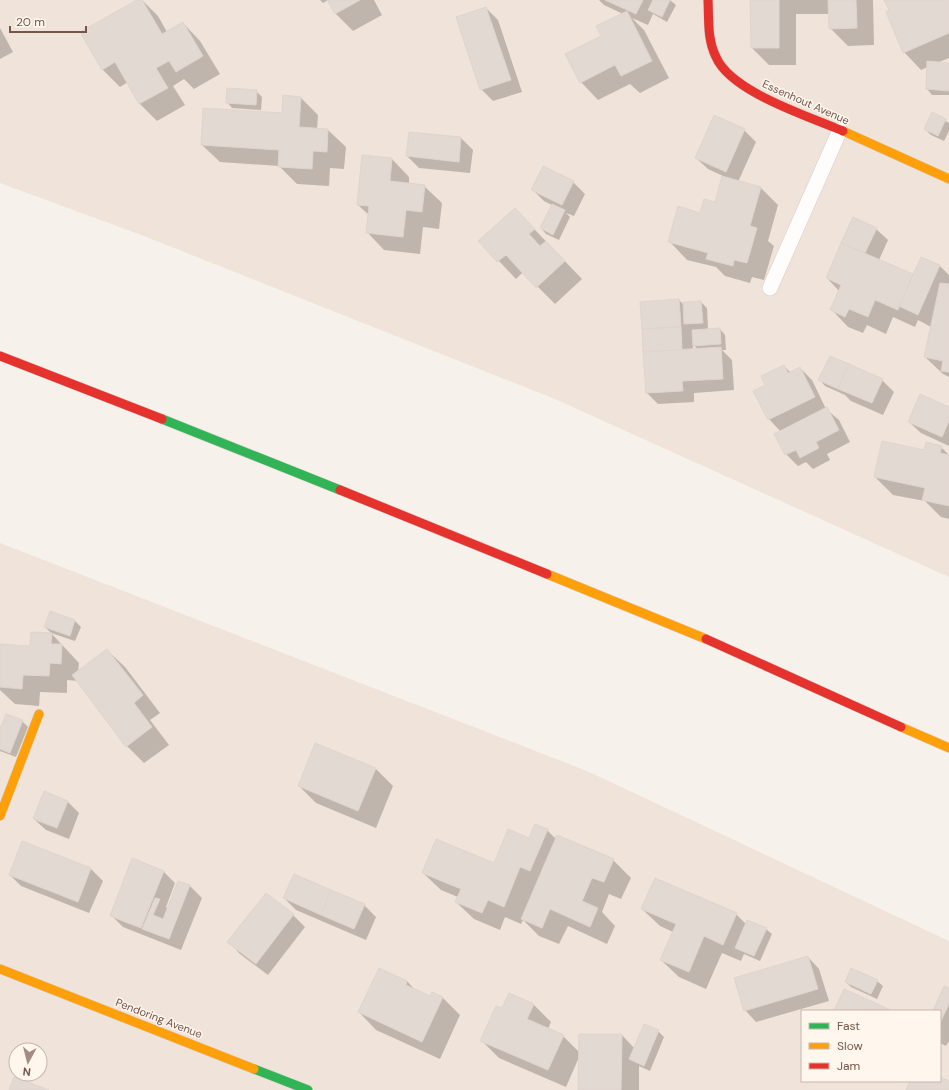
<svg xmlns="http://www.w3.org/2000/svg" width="949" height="1090" viewBox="0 0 949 1090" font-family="'DM Sans',sans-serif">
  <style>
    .residential { fill: #f0e3d9; fill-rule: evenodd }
    .shadow { fill: #0003; fill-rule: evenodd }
    .building { fill: #e3d9d3; stroke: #e0d4cd }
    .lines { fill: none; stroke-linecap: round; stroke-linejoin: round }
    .lane-casing { stroke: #d6ccc8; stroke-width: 16 }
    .fast-casing { stroke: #d6cdc8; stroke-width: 10 }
    .slow-casing { stroke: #d6cdc8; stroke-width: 10 }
    .jam-casing { stroke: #d6cdc8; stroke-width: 10 }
    .lane { stroke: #fefdfc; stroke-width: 15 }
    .fast { stroke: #30b455; stroke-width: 9 }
    .slow { stroke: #ff9f0a; stroke-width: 9 }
    .jam { stroke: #e5322d; stroke-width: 9 }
    .labels { text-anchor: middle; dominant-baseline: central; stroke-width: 3; stroke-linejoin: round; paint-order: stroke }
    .street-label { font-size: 11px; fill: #75564b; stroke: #fff6ed }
  </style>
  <rect width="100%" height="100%" fill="#f7f1eb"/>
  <!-- residential -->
  <g class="residential">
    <polygon points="0,0 949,0 949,577 555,399 144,236 0,183"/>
    <path d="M0,543L587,771L949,941V1090H0ZM802,1011H940V1081H802ZM16,1050H40V1074H16Z"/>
  </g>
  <!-- shadow -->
  <g class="shadow">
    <polygon points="139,0 142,0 158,16 167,32 183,23 200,41 220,74 194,89 184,79 173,86 185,105 157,121 140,104 128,82 120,87 102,69"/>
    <polygon points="320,0 374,0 382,15 353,31 336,14 328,0 323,3"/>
    <polygon points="599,0 670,0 676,5 667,22 653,14 648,25 632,18 644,30 669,78 640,93 630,84 598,100 581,82 602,36 623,14 604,5"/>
    <polygon points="751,0 873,0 874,45 848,46 830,28 830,14 796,14 796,65 769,65 752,48"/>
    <polygon points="885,0 949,0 949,58 937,63 949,64 949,95 932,95 927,89 928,67 921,70 904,52"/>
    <polygon points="486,8 498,20 522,92 493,101 481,89"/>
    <polygon points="0,28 13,52 0,59"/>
    <polygon points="256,91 262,97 261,110 232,108 227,102"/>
    <polygon points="301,98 318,115 317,129 328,130 346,147 344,169 330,168 329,186 297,184 279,166 220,162 202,145 283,114"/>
    <polygon points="932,114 949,123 949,131 944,141 931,135 925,129"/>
    <polygon points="744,130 756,142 738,182 761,188 778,205 768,241 774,246 764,280 752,277 750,283 725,276 716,267 687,260 670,242 716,203 723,176 708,169 696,158"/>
    <polygon points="409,133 461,138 473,150 470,173 419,168 407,156"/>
    <polygon points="392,159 409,177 409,184 424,186 442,203 439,229 423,227 420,254 384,250 367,232 369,215 358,205"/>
    <polygon points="543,167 573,182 585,194 574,216 566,213 570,217 559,240 546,234 541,228 552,205 544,201 532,189"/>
    <polygon points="515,209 582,279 555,304 523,272 516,279 480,241"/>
    <polygon points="853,219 876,229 888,240 879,260 914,276 940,266 949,275 949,377 943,374 925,357 931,327 918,320 915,327 893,317 886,334 867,325 863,333 848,327 831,309 839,291 827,278"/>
    <path d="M679,300L684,305L701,302L707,308L708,330L720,329L725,335L726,350H722L732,360L734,390L694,393V402L658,404L647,393ZM693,344L698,350H693Z"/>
    <polygon points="784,366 791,373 800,368 812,380 826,409 839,420 850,442 827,454 830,460 813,469 806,462 798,466 786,454 781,432 769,419 767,385"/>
    <polygon points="820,380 882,380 894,392 883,415 851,401 845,395 825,386"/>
    <polygon points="949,408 949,446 921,433 909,422"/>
    <polygon points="941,447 949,455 949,519 941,517 925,501 893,495 875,477 925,451"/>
    <polygon points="51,612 75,621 81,627 75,641 51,633 45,627"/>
    <polygon points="52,634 79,663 78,672 107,650 125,667 160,713 150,720 169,745 144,763 127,746 78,681 67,680 67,693 40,692 39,706 15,704 0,690 0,645 31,647"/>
    <polygon points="22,721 28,727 16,757 0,751 0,732"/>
    <polygon points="316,744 376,769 393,786 376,828 316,803 299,786"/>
    <polygon points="67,801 79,813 69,839 46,830 34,819"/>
    <polygon points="547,830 556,839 613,860 631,878 621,899 609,894 602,912 615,926 607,944 568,926 559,944 539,936 523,920 521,924 505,917 500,930 474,919 456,902 458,897 441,890 423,873 495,864 529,840"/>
    <polygon points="23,842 91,869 103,881 89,913 21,886 10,875"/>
    <polygon points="164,872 175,883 166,907 168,909 179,882 190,886 202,898 181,950 123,927 111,915"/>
    <polygon points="266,894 293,915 305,927 268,975 240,954 229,942"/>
    <polygon points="284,898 364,905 376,917 366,940 296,910"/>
    <polygon points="642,909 736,914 746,924 766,929 772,934 760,961 744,954 741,961 722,953 706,989 679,977 661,960 673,932 660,926"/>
    <polygon points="808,957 819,969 829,1001 756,1022 745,1010"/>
    <polygon points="407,981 415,990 431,997 432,993 443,998 460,1015 440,1059 376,1030 359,1012"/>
    <polygon points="877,981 883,986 877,999 851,987 846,982"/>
    <polygon points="949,989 949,1041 946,1046 940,1043 940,1011 934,1011"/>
    <polygon points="534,1005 551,1022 548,1029 563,1036 580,1053 622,1035 635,1049 658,1031 664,1037 650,1071 639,1066 639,1090 579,1090 580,1055 566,1087 499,1058 482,1041 503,1010"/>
  </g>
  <!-- building -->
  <g class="building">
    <polygon points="137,0 142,0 162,34 183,22 203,56 176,72 169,61 156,68 168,88 139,104 115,62 102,70 80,32"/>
    <polygon points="327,0 360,0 335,14"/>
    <polygon points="605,0 643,0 636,14"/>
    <polygon points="653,0 670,0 662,17 648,10"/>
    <polygon points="750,0 779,0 779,48 751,48"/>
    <polygon points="828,0 856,0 857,28 829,29"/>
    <polygon points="884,0 949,0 949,33 903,53 886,12 889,10"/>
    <polygon points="486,7 511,80 480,90 456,17"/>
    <polygon points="627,11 652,61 621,76 615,65 580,83 565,54 601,36 596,26"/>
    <polygon points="927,61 949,63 949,91 926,89"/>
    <polygon points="227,88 257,90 256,105 226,103"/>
    <polygon points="283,95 301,97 299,127 328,129 327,152 313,151 312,169 278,167 279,150 201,145 203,108 282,113"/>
    <polygon points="932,112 946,119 938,136 924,129"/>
    <polygon points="714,115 745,129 726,172 695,158"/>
    <polygon points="409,132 461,137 459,162 406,156"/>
    <polygon points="362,155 392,158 390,181 425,185 422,212 406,210 403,237 366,233 369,206 357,205"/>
    <polygon points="543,166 574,181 562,205 531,190"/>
    <polygon points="722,176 761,187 750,226 757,228 747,263 734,260 733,266 706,259 708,253 668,242 678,206 700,213 704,199 715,202"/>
    <polygon points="552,204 565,210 553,235 540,228"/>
    <polygon points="515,208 535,229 529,234 540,246 546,241 565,261 536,288 506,255 497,262 478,241"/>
    <polygon points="853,217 877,228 865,253 841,243"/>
    <polygon points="841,243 913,274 898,310 875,300 868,317 849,309 845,317 830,310 841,285 826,278"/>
    <polygon points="921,257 940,265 918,315 899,306"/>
    <polygon points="940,283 949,284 949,372 941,371 943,361 924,357"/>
    <polygon points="679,299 681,327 642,329 640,302"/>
    <polygon points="701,301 703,323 684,324 683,302"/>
    <polygon points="681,327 682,350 643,352 642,329"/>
    <polygon points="720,328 721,344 693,346 692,330"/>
    <polygon points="721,347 723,379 682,381 683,391 646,393 643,352"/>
    <polygon points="830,356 849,364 838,389 818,380"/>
    <polygon points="849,364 883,379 872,403 838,389"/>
    <polygon points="784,365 788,373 800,367 815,397 768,420 753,391 765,385 761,376"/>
    <polygon points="920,394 949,407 949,421 942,437 908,422"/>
    <polygon points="827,407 839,430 816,442 819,448 800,458 796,450 785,455 774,434"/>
    <polygon points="882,441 924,450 926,442 942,446 940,453 949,455 949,506 922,500 925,488 874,477"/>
    <polygon points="50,611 75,620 70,636 44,627"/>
    <polygon points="31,632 52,633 51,644 62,644 61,664 50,663 49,676 23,675 22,689 0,687 0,644 30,646"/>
    <polygon points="107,649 143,695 134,703 152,727 126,747 72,675"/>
    <polygon points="6,714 23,720 10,753 0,749 0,729"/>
    <polygon points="315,743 376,768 358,811 298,786"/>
    <polygon points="44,791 68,801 57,828 33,819"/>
    <polygon points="535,824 548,829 530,871 520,867 504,907 488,900 482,913 455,902 461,889 422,873 436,839 494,863 508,829 529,838"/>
    <polygon points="557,835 614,859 604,882 592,878 582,901 598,908 590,927 550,909 542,928 521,919"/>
    <polygon points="22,841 91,868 78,902 9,875"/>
    <polygon points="132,858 164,871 141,928 110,916"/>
    <polygon points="294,874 331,890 321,915 283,898"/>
    <polygon points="655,878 737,913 723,945 704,936 689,972 660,960 676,924 641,909"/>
    <polygon points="178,881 190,885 169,939 142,929 155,898 160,899 153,915 163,919"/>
    <polygon points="331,890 365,904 354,929 321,915"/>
    <polygon points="266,893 294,914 256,964 227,942"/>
    <polygon points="747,920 767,928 754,956 735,948"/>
    <polygon points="808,956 818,989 744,1011 734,978"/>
    <polygon points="379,968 407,981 406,985 430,996 432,992 443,997 422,1042 358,1012"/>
    <polygon points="851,968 878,980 871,994 845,982"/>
    <polygon points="944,986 949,988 949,1004 940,1023 940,1011 933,1011"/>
    <polygon points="844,989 893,1011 834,1011"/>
    <polygon points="509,993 534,1004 527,1019 564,1035 548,1070 480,1041 496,1006 502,1008"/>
    <polygon points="644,1024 659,1030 644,1066 629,1059"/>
    <polygon points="579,1034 622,1034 621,1090 578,1090"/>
    <polygon points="14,1077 49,1090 9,1090"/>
    <polygon points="940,1077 949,1081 949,1090 906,1090 910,1081 940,1081"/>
  </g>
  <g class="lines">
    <defs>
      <polyline id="lane" points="770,288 840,130"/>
      <g id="fast">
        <polyline points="162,419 340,490"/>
        <polyline points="254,1069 308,1090"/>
      </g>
      <g id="slow">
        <polyline points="843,131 949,179"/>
        <polyline points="547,574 706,639"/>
        <polyline points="901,727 949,748"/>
        <polyline points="0,816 39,714"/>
        <polyline points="0,969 254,1069"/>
      </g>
      <g id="jam">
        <path d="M708,0C709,19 707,39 716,57C731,92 808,116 843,131"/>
        <polyline points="0,356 162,419"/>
        <polyline points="340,490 547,574"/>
        <polyline points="706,639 901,727"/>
      </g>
    </defs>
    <!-- lane casing -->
    <use href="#lane" class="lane-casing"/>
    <!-- fast casing -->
    <use href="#fast" class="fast-casing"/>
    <!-- slow casing -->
    <use href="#slow" class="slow-casing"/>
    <!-- jam casing -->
    <use href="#jam" class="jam-casing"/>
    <!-- lane -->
    <use href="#lane" class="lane"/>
    <!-- fast -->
    <use href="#fast" class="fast"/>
    <!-- slow -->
    <use href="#slow" class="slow"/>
    <!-- jam -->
    <use href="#jam" class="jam"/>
  </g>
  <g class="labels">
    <!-- street labels -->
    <g class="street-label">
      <text transform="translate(806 102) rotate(24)">Essenhout Avenue</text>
      <text transform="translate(159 1018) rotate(21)">Pendoring Avenue</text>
    </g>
  </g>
  <!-- legend -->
  <rect x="801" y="1010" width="140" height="72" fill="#fff6ed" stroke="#c8b6ac"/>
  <rect x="809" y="1023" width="20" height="6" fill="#30b455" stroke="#c8b6ac"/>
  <text x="837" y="1030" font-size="12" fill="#75564b">Fast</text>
  <rect x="809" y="1043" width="20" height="6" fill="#ff9f0a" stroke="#c8b6ac"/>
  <text x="837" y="1050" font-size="12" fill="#75564b">Slow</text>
  <rect x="809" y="1063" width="20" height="6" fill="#e5322d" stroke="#c8b6ac"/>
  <text x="837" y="1070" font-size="12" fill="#75564b">Jam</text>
  <!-- north arrow -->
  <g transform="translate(28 1062) rotate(187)"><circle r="19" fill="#fff6ed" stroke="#c8b6ac"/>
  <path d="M0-3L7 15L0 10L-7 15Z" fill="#a28c83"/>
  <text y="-6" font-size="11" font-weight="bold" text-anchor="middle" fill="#75564b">N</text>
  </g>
  <!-- scale -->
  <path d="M10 26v6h76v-6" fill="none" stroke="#75564b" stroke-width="2"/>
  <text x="16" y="26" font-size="12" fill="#75564b" stroke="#fff6ed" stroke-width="3" paint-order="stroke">20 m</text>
</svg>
